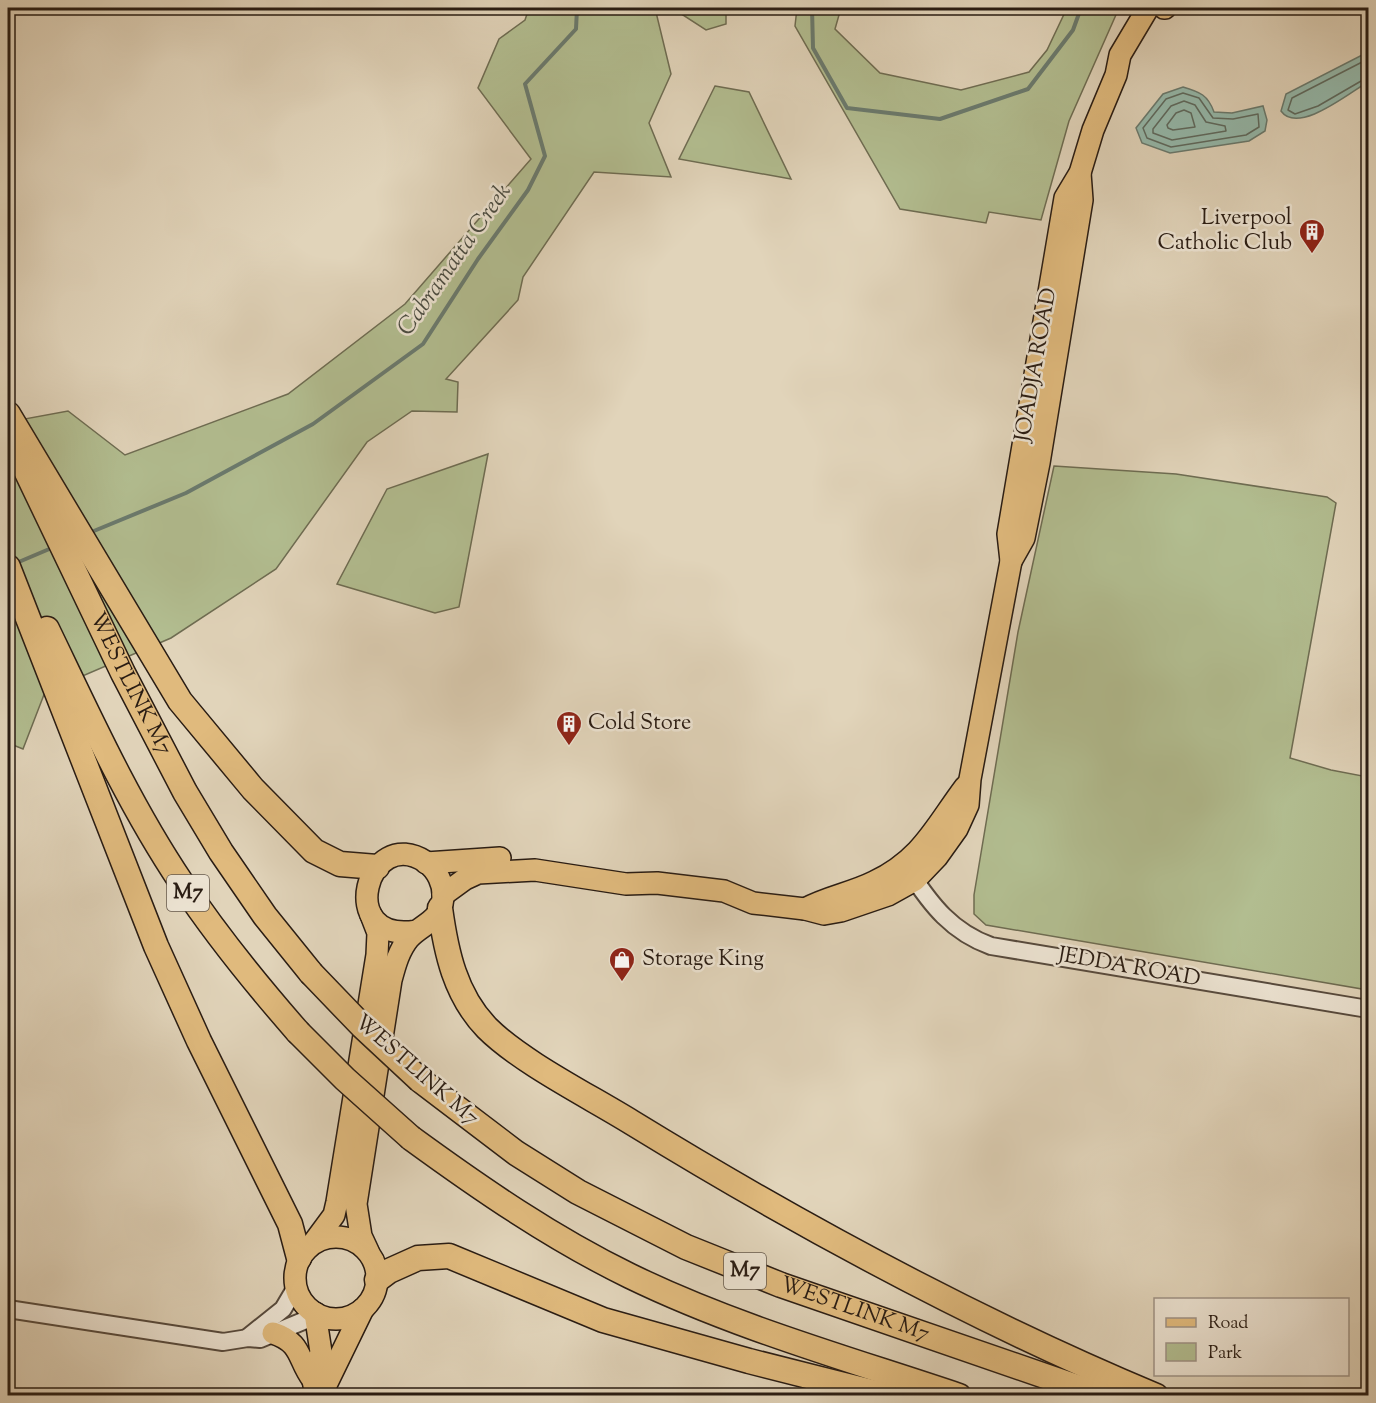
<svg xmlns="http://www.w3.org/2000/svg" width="1376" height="1403" viewBox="0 0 1376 1403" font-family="'Sorts Mill Goudy',serif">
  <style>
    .green { fill: #b2bd90; stroke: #6e6c52; stroke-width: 1.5 }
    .water { fill: #95b9ab; stroke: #6a7a6e; stroke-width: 1.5 }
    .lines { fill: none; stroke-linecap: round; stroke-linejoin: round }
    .shore { stroke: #5f6a5f; stroke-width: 1.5 }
    .stream { stroke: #6a7a6e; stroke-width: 4 }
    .minor-casing { stroke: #574a3d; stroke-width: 20 }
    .major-casing { stroke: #291c13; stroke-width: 24 }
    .highway-casing { stroke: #291c13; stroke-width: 27 }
    .minor { stroke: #ece3d2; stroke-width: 16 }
    .major { stroke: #e0ba7d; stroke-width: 21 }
    .highway { stroke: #e0ba7d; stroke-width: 24 }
    .highway-bridge-casing { stroke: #291c13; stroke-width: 27; stroke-linecap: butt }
    .highway-bridge { stroke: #e0ba7d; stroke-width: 24 }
    .labels { text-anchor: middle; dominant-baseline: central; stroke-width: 5; stroke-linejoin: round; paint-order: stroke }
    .shield { fill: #ece3d2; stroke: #64584c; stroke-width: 1.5 }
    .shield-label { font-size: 21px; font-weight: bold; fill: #291c13 }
    .poi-label { font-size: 22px; fill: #291c13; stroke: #ece3d2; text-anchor: start }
    .street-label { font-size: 22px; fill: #291c13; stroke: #ece3d2 }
    .water-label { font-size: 24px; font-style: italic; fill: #494b41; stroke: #ece3d2 }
  </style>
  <rect width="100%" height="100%" fill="#e1d4ba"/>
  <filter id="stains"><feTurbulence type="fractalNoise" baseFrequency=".00333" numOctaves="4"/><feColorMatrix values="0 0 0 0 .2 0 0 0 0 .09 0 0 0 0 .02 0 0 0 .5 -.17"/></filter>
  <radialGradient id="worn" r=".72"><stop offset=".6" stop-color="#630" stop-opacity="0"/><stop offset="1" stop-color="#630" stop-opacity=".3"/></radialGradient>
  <!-- green -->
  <g class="green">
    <polygon points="529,8 655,8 671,74 649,123 671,177 594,172 523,277 518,300 446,379 458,382 457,412 412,411 367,442 276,569 171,638 45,692 23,749 8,743 8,422 68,411 125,455 288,394 405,304 531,159 478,88 499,39 525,20"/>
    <polygon points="672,8 726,8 726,24 706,30"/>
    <polygon points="797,8 841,8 835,29 880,73 961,90 1029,72 1047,50 1067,8 1119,8 1069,121 1041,220 989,212 986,223 900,209 795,26"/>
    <polygon points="715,86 749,92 791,179 679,159"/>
    <polygon points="488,454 459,607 435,613 337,584 387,489"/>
    <polygon points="1054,466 1176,474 1327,497 1336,503 1290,758 1331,770 1368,777 1368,990 986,925 974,914 974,895 1018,632"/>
  </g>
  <!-- water -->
  <g class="water">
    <path d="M1368,52V82C1349,93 1298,135 1281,111L1286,94Z"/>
    <path d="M1183,87C1200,92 1208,95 1214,112L1232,113L1263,106L1267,120L1265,131L1249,141L1170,153L1142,143L1136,128L1163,94Z"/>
  </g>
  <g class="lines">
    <!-- shore -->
    <g class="shore">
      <polyline points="1368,59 1292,98 1288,110 1295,114 1318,106 1368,77"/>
      <polygon points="1183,93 1199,98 1213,118 1233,119 1258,114 1259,127 1246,135 1171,147 1147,138 1143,128 1166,99"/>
      <polygon points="1184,101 1195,105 1206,122 1225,126 1226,131 1172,140 1153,133 1153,129 1171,106"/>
      <polygon points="1184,110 1191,113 1195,127 1173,130 1168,128 1167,125 1176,113"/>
    </g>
    <!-- stream -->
    <g class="stream">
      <polyline points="812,8 813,48 847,108 940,119 1028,89 1073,30 1081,8"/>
      <polyline points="89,533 186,493 313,424 423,344 478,259 528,190 545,156 525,84 576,29 577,8"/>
      <polyline points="14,564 54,547"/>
    </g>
    <defs>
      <g id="minor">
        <path d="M909,871C931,905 952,932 991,946L1368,1009"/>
        <polyline points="8,1309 223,1342 248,1338 260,1339 308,1319 313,1312"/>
        <polyline points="248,1337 283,1309 296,1287"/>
      </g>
      <g id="major">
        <polyline points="1164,8 1165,8"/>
        <polyline points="1011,561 1024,538 1039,463 1082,200 1080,173"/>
        <polyline points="426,863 500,858"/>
        <polyline points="443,895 465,879 478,873 535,870 626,884 657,883 724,891 753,903 805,909 824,914 841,911 888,895 915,880 937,857 957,829 968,805 970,779 1011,561 1008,534 1065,198 1080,173 1093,130 1116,75 1120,55 1148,8"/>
        <path d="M805,909C827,897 852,893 874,882C922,859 935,827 965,787"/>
        <circle cx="336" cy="1278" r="41"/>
        <polyline points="314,1242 334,1215 337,1202 377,955 378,933 371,915"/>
        <path d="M368,1251L361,1236L356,1204L391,980C395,965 399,950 409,938C422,924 441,921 443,898C444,884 437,870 426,862C367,823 334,944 416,931"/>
        <polyline points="315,1313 321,1352 313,1380 316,1396"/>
        <path d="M273,1333C303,1343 297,1359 313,1380"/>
        <polyline points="316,1395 326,1385 363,1309"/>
      </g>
      <g id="highway">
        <polyline points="8,414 180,701 253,789 314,851 340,864 377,867"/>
        <path id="s1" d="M8,433L123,673L185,792L221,852L265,916L311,973"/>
        <polyline points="8,567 156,946 199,1041 290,1224 299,1258"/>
        <path d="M47,629C88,714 128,803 181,882C216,935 256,984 298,1032"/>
        <path d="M440,908C446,952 455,995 487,1028C521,1062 589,1096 631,1122C799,1225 974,1320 1156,1396"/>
        <path id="s2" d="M420,1080L516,1153L578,1192L686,1247L781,1285L1103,1396"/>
        <path d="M411,1138C481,1189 552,1238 630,1276C735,1327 849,1359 959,1396"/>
        <polyline points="377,1280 389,1271 418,1258 449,1256 603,1320 749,1361 887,1396"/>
      </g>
    </defs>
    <!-- minor casing -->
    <use href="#minor" class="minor-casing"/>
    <!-- major casing -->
    <use href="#major" class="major-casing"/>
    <!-- highway casing -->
    <use href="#highway" class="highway-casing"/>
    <!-- minor -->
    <use href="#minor" class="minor"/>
    <!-- major -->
    <use href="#major" class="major"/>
    <!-- highway -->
    <use href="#highway" class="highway"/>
    <defs>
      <g id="highway-bridge">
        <polyline points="311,973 362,1026 420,1080"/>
        <polyline points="298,1032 345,1079 411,1138"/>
      </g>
    </defs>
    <!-- highway-bridge casing -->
    <use href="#highway-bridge" class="highway-bridge-casing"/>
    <!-- highway-bridge -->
    <use href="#highway-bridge" class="highway-bridge"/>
  </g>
  <!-- icons -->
  <defs>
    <symbol id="building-pin" viewBox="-11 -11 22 30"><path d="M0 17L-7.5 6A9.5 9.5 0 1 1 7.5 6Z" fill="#8f2418" stroke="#ece3d2"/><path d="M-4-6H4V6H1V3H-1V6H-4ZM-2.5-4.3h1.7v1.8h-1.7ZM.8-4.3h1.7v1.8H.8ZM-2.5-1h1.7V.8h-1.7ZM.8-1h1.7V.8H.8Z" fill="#fff"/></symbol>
    <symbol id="shop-pin" viewBox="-11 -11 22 30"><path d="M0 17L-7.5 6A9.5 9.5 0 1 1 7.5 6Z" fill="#8f2418" stroke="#ece3d2"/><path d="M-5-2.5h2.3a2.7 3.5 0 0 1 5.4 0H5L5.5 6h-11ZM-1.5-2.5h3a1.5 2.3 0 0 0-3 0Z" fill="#fff"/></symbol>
  </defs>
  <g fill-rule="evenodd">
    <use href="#building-pin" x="1297" y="217" width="30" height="40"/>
    <use href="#building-pin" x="554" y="709" width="30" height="40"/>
    <use href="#shop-pin" x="607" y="945" width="30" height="40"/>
  </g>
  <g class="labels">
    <!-- shield labels -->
    <g class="shield">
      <rect x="167" y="875" width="42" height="36" rx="4.5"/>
      <rect x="724" y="1253" width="42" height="36" rx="4.5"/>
    </g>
    <g class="shield-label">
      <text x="188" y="893">M7</text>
      <text x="745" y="1271">M7</text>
    </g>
    <!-- poi labels -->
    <g class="poi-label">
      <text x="1292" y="219" text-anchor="end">Liverpool<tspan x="1292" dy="25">Catholic Club</tspan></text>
      <text x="588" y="724">Cold Store</text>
      <text x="642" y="960">Storage King</text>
    </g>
    <!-- street labels -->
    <g class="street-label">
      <text transform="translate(1037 365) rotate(-80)">JOADJA ROAD</text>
      <text stroke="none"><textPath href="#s1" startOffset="279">WESTLINK M7</textPath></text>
      <text transform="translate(1129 968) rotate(10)">JEDDA ROAD</text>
      <text transform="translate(416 1071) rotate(41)">WESTLINK M7</text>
      <text stroke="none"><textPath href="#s2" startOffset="495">WESTLINK M7</textPath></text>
    </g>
    <!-- water labels -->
    <g class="water-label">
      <text transform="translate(455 260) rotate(-55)">Cabramatta Creek</text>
    </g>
  </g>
  <!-- margin -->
  <rect width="1376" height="1403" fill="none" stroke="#e1d4ba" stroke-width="30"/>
  <rect x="9" y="9" width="1358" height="1385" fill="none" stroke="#291c13" stroke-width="3"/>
  <rect x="15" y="15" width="1346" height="1373" fill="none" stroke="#291c13" stroke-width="1.5"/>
  <!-- legend -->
  <rect x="1154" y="1298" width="195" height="78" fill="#ece3d2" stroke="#9e9386" stroke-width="1.5"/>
  <rect x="1166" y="1318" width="30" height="9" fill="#e0ba7d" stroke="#9e9386" stroke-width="1.5"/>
  <text x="1208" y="1328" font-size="18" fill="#291c13">Road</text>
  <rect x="1166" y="1343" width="30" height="18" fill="#b2bd90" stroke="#9e9386" stroke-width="1.5"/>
  <text x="1208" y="1358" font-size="18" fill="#291c13">Park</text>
  <rect width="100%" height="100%" filter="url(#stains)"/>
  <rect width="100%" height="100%" fill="url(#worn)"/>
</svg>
